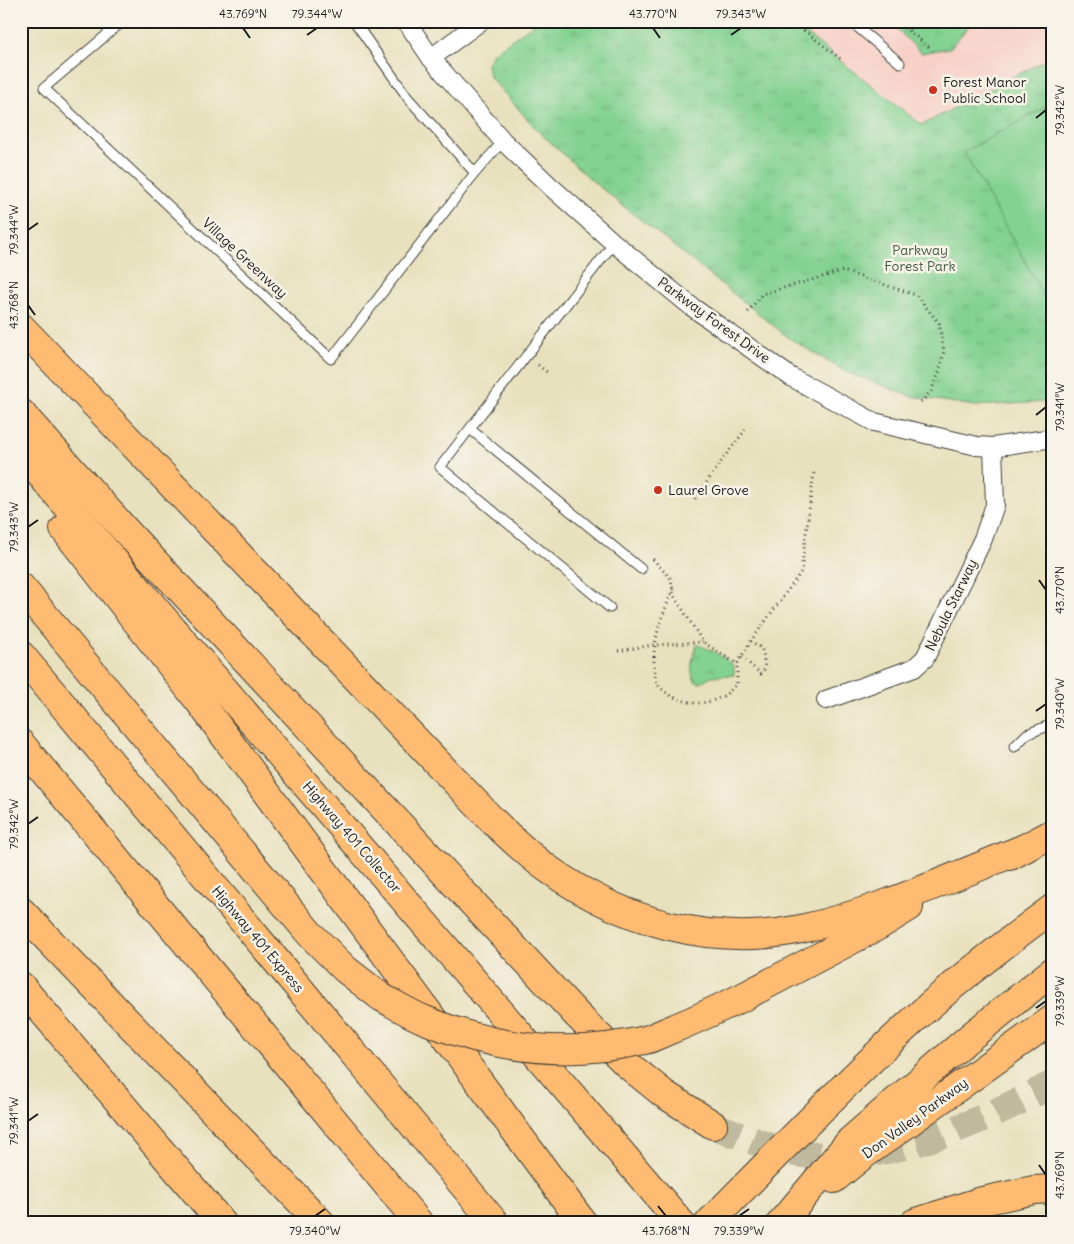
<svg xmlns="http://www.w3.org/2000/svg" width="1074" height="1244" viewBox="0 0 1074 1244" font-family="Delius,sans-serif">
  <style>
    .built { fill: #f7d1c8 }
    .park { fill: url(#park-tufts); stroke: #507757 }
    .pitch { fill: #83d292; stroke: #507757 }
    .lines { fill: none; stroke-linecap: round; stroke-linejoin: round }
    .motorway-tunnel { stroke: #bfba9e; stroke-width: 28; stroke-dasharray: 28 14; stroke-linecap: butt }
    .service-casing { stroke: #3b3a34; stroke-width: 11 }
    .minor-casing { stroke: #3b3a34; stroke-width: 20 }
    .motorway-casing { stroke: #3b3a34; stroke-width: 30 }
    .path { stroke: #3b3a34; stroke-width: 3; stroke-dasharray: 1 4; stroke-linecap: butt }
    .service { stroke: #fff; stroke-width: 9 }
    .minor { stroke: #fff; stroke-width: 18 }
    .motorway { stroke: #ffbb71; stroke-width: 28 }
    .motorway-bridge-casing { stroke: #3b3a34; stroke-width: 30; stroke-linecap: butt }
    .motorway-bridge { stroke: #ffbb71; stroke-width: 28 }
    .ticks { fill: none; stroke: #1c1c1c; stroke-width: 2 }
    .poi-dot { fill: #c8321e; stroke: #f7f3e8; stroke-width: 2 }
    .labels { text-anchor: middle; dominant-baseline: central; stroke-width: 5; stroke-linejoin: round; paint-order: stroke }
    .poi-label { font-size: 14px; fill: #1c1c1c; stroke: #f7f3e8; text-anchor: start }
    .park-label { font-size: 14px; fill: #405c45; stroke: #f7f3e8 }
    .street-label { font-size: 14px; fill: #1c1c1c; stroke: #f7f3e8 }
    .neatline { fill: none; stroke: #1c1c1c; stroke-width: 2 }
    .ticks-label { font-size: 12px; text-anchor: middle; fill: #1c1c1c }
  </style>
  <defs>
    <pattern id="park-tufts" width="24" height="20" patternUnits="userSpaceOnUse" patternTransform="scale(1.25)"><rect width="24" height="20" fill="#83d292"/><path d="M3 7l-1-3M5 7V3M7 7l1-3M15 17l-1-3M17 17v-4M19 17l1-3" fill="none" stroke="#71b47d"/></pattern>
  </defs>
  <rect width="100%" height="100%" fill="#f7f3e8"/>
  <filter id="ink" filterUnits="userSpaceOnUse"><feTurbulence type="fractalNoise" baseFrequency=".02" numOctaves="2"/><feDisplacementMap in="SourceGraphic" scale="10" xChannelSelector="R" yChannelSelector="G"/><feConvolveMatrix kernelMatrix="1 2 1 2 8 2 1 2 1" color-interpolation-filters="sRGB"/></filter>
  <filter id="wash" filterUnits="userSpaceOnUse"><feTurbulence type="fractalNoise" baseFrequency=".0096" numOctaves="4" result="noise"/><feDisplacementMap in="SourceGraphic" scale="20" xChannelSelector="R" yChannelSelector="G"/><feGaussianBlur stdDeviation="1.12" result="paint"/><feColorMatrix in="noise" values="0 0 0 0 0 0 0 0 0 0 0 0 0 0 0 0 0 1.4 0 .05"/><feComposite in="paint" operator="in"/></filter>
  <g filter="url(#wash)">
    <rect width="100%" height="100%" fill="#e8e1be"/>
    <!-- built -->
    <polygon class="built" points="790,21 1053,21 1053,56 922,125"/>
    <!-- park -->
    <g class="park">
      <polygon points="538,21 790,21 922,125 1053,56 1053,400 1044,402 975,406 910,396 846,372 789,338 596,184 538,131 489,76 487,64 493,53"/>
      <polygon points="892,21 973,21 950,48 921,53 891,23"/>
      <path d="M697,645C705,646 729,659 733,666C735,670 734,671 734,675L711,676L700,683L696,682C688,672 693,656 697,645Z"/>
    </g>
    <!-- pitch -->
    <polygon class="pitch" points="1053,103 1053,312 964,152"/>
  </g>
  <g filter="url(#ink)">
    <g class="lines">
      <!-- motorway-tunnel -->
      <path class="motorway-tunnel" d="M713,1125C738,1135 770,1149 796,1153C884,1168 977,1123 1053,1084"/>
      <defs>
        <g id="service">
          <polyline points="123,21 44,88 331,359 475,173 503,141"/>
          <polyline points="354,21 408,98 475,173"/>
          <polyline points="850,21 900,63"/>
          <polyline points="861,30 868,21"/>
          <polyline points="470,429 641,569"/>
          <polyline points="610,608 440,467 614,243"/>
          <polyline points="1014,747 1027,734 1053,724"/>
        </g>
        <g id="minor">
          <polyline points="406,21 431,58 503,141 550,186 614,243 692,307 791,377 874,422 977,446 993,447 1053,438"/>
          <polyline points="431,58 481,21"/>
          <polyline points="826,700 914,668 925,658 983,539 995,505 993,447"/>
        </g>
        <g id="motorway">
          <path d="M21,327L494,822C511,838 528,855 548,869C621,921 712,948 801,929C878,912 952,877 1025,848"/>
          <polyline points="21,413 126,531 578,1016 628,1065 664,1094 713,1125"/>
          <polyline points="21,452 681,1223"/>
          <polyline points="64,529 199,701 583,1223"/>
          <polyline points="21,587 310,934 345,969 381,997"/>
          <polyline points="21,655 495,1223"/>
          <polyline points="21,744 419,1223"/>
          <polyline points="1010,856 1053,833"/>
          <polyline points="21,911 321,1223"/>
          <polyline points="21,986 222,1223"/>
          <polyline points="739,999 878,926 909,907"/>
          <polyline points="834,1179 862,1156 1053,1019"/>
          <path d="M709,1223C778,1153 847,1081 919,1015C961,977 1007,942 1053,908"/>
          <polyline points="781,1223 851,1140 970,1037 1053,971"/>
          <polyline points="914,1223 978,1202 1034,1190 1053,1189"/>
        </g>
      </defs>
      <!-- service casing -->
      <use href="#service" class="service-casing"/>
      <!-- minor casing -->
      <use href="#minor" class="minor-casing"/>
      <!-- motorway casing -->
      <use href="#motorway" class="motorway-casing"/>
      <!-- path -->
      <g class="path">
        <polyline points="792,21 842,60"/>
        <polyline points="897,21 929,47"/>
        <polyline points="748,312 762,294 843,271 916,295 939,323 944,351 939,373 931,391 921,402"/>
        <polyline points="538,365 548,373"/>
        <polyline points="695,499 723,459 746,429"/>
        <polyline points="653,559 671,579 674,596 703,642 737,664 751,641 801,572 814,472"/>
        <path d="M673,589C661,620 649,645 656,679C658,693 684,703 697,703C704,703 713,701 719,698C727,695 731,689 737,684V664"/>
        <polyline points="618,651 653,645 703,642"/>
        <path d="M742,657L761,674C768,669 763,657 762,649L751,641"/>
      </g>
      <!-- service -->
      <use href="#service" class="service"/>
      <!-- minor -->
      <use href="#minor" class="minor"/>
      <!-- motorway -->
      <use href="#motorway" class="motorway"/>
      <defs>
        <path id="motorway-bridge" d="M381,997C396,1005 410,1014 425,1020C497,1050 569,1058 645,1040C653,1038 662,1033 670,1030C693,1021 716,1010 739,999"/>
      </defs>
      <!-- motorway-bridge casing -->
      <use href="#motorway-bridge" class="motorway-bridge-casing"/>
      <!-- motorway-bridge -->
      <use href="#motorway-bridge" class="motorway-bridge"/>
    </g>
  </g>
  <!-- ticks -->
  <path class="ticks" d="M243,28L250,38M653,28L660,38M307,35L317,28M731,35L741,28M1036,118L1046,110M28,230L38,223M28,305L35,315M1036,415L1046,407M28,527L38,520M1039,580L1046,590M1036,711L1046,704M28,824L38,817M1036,1008L1046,1001M28,1121L38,1114M1039,1165L1046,1175M658,1206L666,1216M315,1216L325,1209M739,1216L749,1209"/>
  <!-- markers -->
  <g class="poi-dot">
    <circle cx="933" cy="90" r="5"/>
    <circle cx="658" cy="490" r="5"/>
  </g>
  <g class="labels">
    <!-- poi labels -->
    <g class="poi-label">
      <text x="943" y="82">Forest Manor<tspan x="943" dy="16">Public School</tspan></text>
      <text x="668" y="490">Laurel Grove</text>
    </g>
    <!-- park labels -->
    <g class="park-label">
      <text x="920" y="250">Parkway<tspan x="920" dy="16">Forest Park</tspan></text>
    </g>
    <!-- street labels -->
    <g class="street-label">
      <text transform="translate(245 258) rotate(43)">Village Greenway</text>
      <text transform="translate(714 320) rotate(36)">Parkway Forest Drive</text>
      <text transform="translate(951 605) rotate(-64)">Nebula Starway</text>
      <text transform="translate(352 837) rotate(49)">Highway 401 Collector</text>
      <text transform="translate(258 939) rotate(50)">Highway 401 Express</text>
      <text transform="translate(915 1118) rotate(-36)">Don Valley Parkway</text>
    </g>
  </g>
  <!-- margin -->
  <rect width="1074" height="1244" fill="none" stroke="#f7f3e8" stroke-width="55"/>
  <rect x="28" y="28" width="1018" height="1188" class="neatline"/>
  <g class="ticks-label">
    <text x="243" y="18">43.769°N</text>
    <text x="317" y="18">79.344°W</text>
    <text x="653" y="18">43.770°N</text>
    <text x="741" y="18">79.343°W</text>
    <text transform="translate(1060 110) rotate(-90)" y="4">79.342°W</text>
    <text transform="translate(14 230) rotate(-90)" y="4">79.344°W</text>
    <text transform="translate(14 305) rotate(-90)" y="4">43.768°N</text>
    <text transform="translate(1060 407) rotate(-90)" y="4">79.341°W</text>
    <text transform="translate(14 527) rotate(-90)" y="4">79.343°W</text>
    <text transform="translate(1060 590) rotate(-90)" y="4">43.770°N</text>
    <text transform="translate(1060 704) rotate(-90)" y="4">79.340°W</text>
    <text transform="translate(14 824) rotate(-90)" y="4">79.342°W</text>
    <text transform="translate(1060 1001) rotate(-90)" y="4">79.339°W</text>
    <text transform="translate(14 1121) rotate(-90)" y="4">79.341°W</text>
    <text transform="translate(1060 1175) rotate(-90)" y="4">43.769°N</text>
    <text x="315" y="1235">79.340°W</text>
    <text x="666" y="1235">43.768°N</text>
    <text x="739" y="1235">79.339°W</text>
  </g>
</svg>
